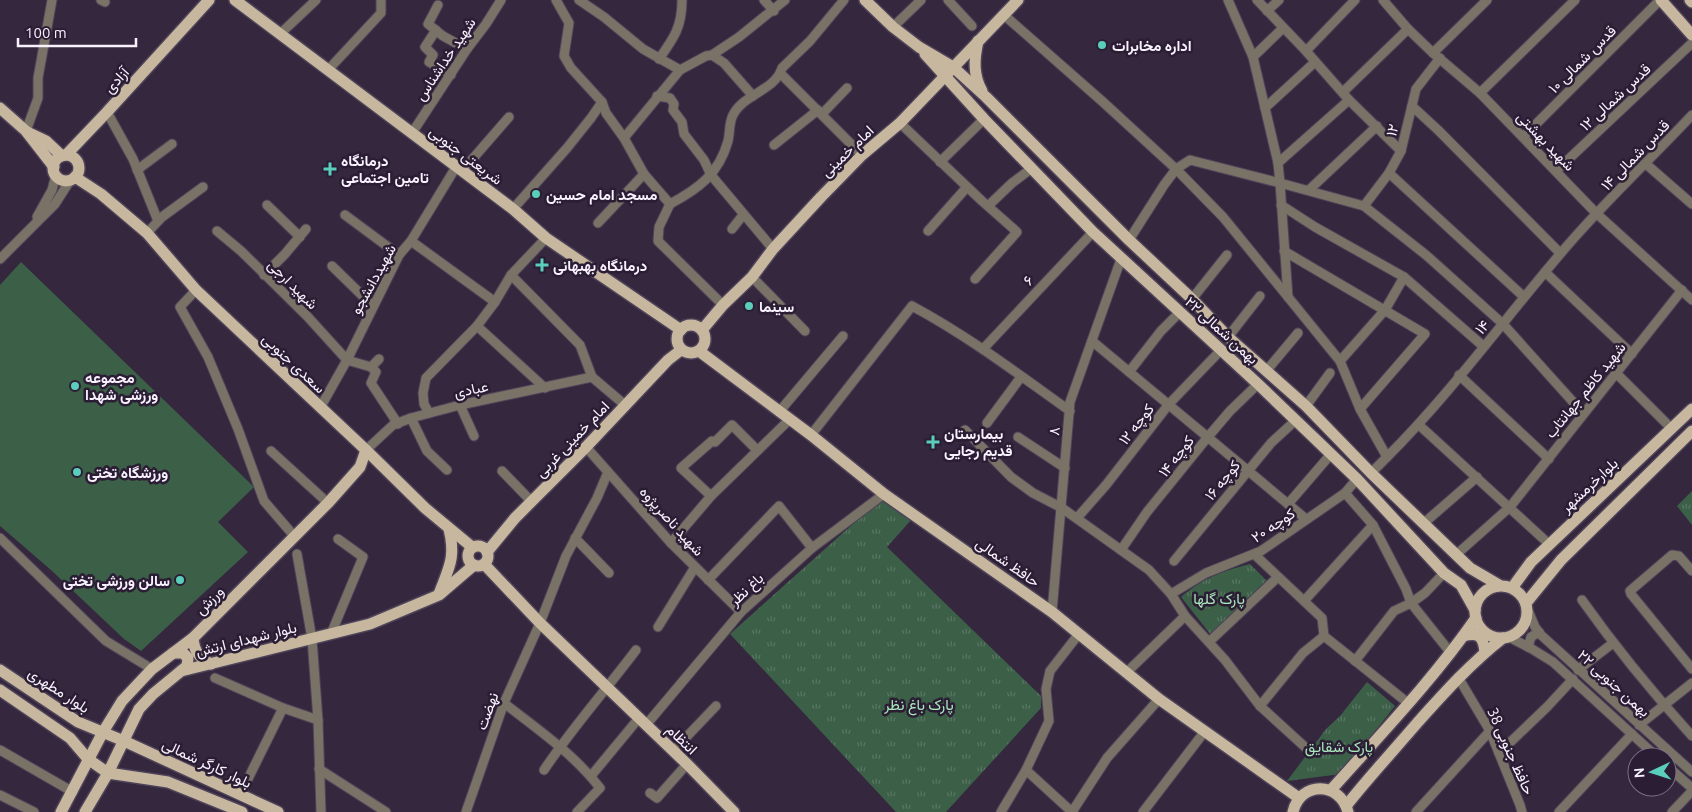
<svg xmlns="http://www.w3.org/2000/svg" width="1692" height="812" viewBox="0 0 1692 812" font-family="Ubuntu,Vazirmatn,sans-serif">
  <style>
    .park { fill: url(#park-tufts) }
    .garden { fill: #3c5f47 }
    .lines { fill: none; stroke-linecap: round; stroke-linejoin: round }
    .minor-casing { stroke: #4f4359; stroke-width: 11 }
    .major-casing { stroke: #4f4359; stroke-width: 14 }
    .minor { stroke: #797266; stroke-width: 9 }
    .major { stroke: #c6b79e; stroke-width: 11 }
    .poi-dot { fill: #5bcebb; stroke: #2a1d34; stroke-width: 2 }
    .labels { text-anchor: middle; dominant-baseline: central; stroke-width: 5; stroke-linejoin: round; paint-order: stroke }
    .poi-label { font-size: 15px; font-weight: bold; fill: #f8f1fe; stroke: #2a1d34; text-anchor: start }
    .street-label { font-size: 15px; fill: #f8f1fe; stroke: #2a1d34 }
    .park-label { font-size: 15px; fill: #a9e8bb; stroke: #2a1d34 }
  </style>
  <defs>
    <pattern id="park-tufts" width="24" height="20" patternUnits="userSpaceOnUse" patternTransform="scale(1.25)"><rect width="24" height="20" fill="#3c5f47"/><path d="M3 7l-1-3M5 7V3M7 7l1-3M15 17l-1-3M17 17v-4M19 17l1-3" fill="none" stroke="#597663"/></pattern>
  </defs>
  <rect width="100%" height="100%" fill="#34273e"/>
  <!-- park -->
  <g class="park">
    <polygon points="1692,491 1692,525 1677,506"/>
    <polygon points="883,497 912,519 887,547 1041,696 1041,708 946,812 896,812 730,634"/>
    <path d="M1250,564L1270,584L1211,635L1181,597C1203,578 1222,571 1250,564Z"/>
    <polygon points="1367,682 1395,706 1341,774 1287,781 1326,729 1340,716"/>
  </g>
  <!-- garden -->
  <polygon class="garden" points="21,262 254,487 218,522 248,552 141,651 124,639 51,570 0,526 0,285"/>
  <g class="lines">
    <defs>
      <g id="minor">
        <polyline points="101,0 105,2"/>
        <polyline points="556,0 569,23 564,56 571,68 602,102 606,113 624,138 644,174 670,204 659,227 658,241 723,305"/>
        <polyline points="579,0 604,17 643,49 680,70 706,56 712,55 739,37 785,0"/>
        <polyline points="764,0 774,11"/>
        <polyline points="948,0 972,26"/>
        <polyline points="1257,0 1306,51 1349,100 1401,151"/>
        <polyline points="1383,0 1408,29 1433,53 1480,93 1596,213 1692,300"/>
        <polyline points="438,5 428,24 443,36 467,49"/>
        <polyline points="1267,11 1279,0"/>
        <polyline points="1004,15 1103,102 1176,169 1223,217 1340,361 1360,409 1387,457 1371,473"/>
        <polyline points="893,27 921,0"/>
        <polyline points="436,30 425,47 433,55 429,62 451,75"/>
        <polyline points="280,34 316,0"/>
        <polyline points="1306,51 1355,0"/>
        <polyline points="1433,53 1487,0"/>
        <polyline points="712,55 724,63 753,96"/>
        <polyline points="1253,57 1283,28"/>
        <path d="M659,59C674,38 682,27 682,0"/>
        <polyline points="328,70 381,13 381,0"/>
        <polyline points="780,73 862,155"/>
        <polyline points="1343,92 1408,29"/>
        <polyline points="1480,93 1575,0"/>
        <polyline points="657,96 670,98 674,104 673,110 682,122 684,134 704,160 711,175 773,249"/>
        <polyline points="1412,106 1438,130 1560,253"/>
        <polyline points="1265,108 1315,62"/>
        <polyline points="107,112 133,159 158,221"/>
        <polyline points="822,114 847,88"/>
        <polyline points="900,123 982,201 1017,232 975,279"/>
        <polyline points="26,131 38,98 38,78 52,0"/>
        <polyline points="412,133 467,49 486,24 501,0"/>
        <polyline points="1523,137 1660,0"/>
        <polyline points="624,138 680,70"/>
        <polyline points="774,145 818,110"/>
        <polyline points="940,162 984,119"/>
        <polyline points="1278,163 1349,100"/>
        <polyline points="1646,164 1692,204"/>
        <polyline points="137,170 172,144"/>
        <polyline points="462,171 509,117"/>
        <polyline points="1556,171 1692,43"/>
        <polyline points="1389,173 1524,297"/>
        <polyline points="1309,190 1377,126"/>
        <path d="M670,204C698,189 719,174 728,141C730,133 729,122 733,115C743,94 775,91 782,68L810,41L844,0"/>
        <polyline points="267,205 300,237"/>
        <polyline points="1281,205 1315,227 1404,277 1483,346"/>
        <polyline points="988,206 1012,183 1032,168"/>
        <polyline points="1364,206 1389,173 1401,151 1416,89 1440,58"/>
        <polyline points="513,209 567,148 591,118 602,102"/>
        <polyline points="345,215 399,255"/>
        <polyline points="37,217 52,190 56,175"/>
        <polyline points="598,223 644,174"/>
        <polyline points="732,229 743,215"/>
        <polyline points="217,231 241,251 307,316 347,360 371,367 376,372 371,383 398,424"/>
        <polyline points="928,231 967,187"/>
        <polyline points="147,233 162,217 203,187"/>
        <polyline points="1129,240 1164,185 1176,169 1190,160 1280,183 1278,163 1253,57 1228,0"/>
        <polyline points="411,241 495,302"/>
        <polyline points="1284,251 1425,334 1360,409"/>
        <polyline points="0,259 55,204 71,179"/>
        <polyline points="332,266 373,306"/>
        <polyline points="1545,272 1632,354"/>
        <polyline points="264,275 285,254 306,229"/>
        <polyline points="511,275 580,345 592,377 625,405"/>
        <polyline points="752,277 805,331"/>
        <polyline points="196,290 180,307 208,357 238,429 264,501 295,537"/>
        <polyline points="1288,297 1280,183 1364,206 1426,255 1503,324 1583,413"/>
        <polyline points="1192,299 1227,255"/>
        <polyline points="477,326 545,388"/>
        <polyline points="1228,337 1260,296"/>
        <polyline points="1092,341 1306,519"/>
        <polyline points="983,349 1093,232"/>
        <polyline points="1340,361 1385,310 1404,277"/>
        <polyline points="371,367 379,359"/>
        <polyline points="1267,370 1298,333"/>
        <polyline points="1129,372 1161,331 1179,313"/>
        <polyline points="1616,373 1672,429"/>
        <polyline points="1459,375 1549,459"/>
        <polyline points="460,405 474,436"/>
        <polyline points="1306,406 1330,373"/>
        <polyline points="320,408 347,360 399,255 411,241 456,167"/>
        <polyline points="779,412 843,336"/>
        <polyline points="429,413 424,404 423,393 426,378 477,326 495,302 511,275 546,238"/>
        <polyline points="411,418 427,451 447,470"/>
        <polyline points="987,423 1021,377"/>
        <polyline points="1419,425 1549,544"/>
        <polyline points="965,430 1011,477 1033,493 1062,508 1149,570 1171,594 1185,616 1225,660 1260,706 1305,747"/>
        <path d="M811,435L912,306C968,336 1018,374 1070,411"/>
        <polyline points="1018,437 1065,468"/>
        <polyline points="586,447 671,543 741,612"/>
        <polyline points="366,450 393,425 411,418 460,405 592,377"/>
        <polyline points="271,451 328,503"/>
        <path d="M1387,457C1450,394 1503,321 1561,253C1602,204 1649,161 1692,115"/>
        <polyline points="502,471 532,502"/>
        <polyline points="1345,493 1373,525 1406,589 1411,603 1450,652"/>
        <polyline points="711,496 681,468 712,441 715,442 732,425 757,450"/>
        <polyline points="1288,504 1331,454"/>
        <polyline points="1077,518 1106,485 1169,404 1221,350"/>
        <polyline points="1424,523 1477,477"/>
        <polyline points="0,538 106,641 152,669"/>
        <polyline points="575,538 609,573"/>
        <polyline points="671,543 711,496 789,420"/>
        <polyline points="1121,550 1147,512 1207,438 1230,411 1258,384"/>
        <polyline points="297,554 312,639 318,720 321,812"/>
        <polyline points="1254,554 1322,618 1324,636 1408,703"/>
        <polyline points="1457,554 1510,507 1682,290"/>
        <polyline points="1174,561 1271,443 1296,420"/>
        <polyline points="1692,571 1679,556 1672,555 1630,591 1631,594 1692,669"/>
        <polyline points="708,580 779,506 812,548"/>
        <polyline points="1171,594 1206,573 1261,551 1345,493 1357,479"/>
        <path d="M1582,600C1616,648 1653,693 1692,736"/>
        <polyline points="1304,601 1373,525"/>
        <polyline points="1527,608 1535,627 1541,635 1692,772"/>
        <polyline points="1052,612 1070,402 1121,259"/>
        <polyline points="658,627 695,567"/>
        <polyline points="331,634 363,557 338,539"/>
        <polyline points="1509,637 1532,649 1553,662 1657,757"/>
        <polyline points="1210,641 1278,577"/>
        <polyline points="1528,647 1531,637 1539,632"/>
        <polyline points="1355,661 1394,611 1411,603 1425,593 1444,573"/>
        <polyline points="1578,670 1613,643"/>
        <polyline points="1127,672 1185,616"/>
        <polyline points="1458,677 1490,731 1520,805 1522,812"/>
        <polyline points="215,678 283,708 318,720"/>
        <path d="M504,703C537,729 574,754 600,788L577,812"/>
        <polyline points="1260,706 1303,653 1324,636"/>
        <polyline points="646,725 741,612 812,548 884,494"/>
        <polyline points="1639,725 1692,683"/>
        <polyline points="0,750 73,792"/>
        <polyline points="673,751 716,706"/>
        <polyline points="1499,753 1547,707 1573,679"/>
        <polyline points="1667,766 1692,788"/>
        <polyline points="319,769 386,812"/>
        <path d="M544,770C572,728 606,690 636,650"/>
        <polyline points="1026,770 1072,812 1107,758 1159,699"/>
        <polyline points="591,776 639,718"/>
        <polyline points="650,793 657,798 687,764"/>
        <polyline points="0,795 34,812"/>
        <polyline points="240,795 283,708"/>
        <polyline points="466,812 504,703 540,623 566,556 597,498 608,472"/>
        <polyline points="1001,812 1026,770 1049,721 1046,689 1050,671 1078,635"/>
        <polyline points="1143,812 1205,731"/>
        <polyline points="1416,812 1490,731"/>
        <polyline points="1559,812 1632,734"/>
        <polyline points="1672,812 1692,791"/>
      </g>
      <g id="major">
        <polyline points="235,0 513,209 546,238 681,330"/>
        <polyline points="865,0 893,27 919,47 953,67 986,97 1129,240 1192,299 1228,337 1306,406 1371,473 1470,568 1499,585"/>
        <polyline points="1661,0 1692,35"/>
        <polyline points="1690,0 1692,2"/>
        <path d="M978,41C974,59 973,75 982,91"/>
        <polyline points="925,54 984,119 1093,232 1258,384 1357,479 1444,573 1461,585 1475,610"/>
        <polyline points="0,108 26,131 54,167"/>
        <polyline points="27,132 46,141 62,156"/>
        <polyline points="66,155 107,112 209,0"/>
        <circle cx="66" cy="168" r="13"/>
        <polyline points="75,177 101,194 147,233 196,290 366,450 425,508 472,547"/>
        <circle cx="691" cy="339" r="14"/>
        <polyline points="702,330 723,305 752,277 773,249 821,197 862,155 900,123 1018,0"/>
        <polyline points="699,351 811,435 884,494 1052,612 1159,699 1299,798"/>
        <circle cx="478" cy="556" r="10"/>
        <polyline points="487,552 515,518 586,447 668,360 681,350"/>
        <polyline points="484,564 540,623 687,764 734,812"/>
        <circle cx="1501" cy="612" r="26"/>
        <polyline points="1512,588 1531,562 1692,409"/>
        <path d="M439,594C449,567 456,558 449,529"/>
        <polyline points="1526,603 1561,560 1692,431"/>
        <path d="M1463,636C1479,632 1483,636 1485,652"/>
        <path d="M193,638C194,651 199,658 211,664"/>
        <polyline points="173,653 183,653 188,658 187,666 181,671"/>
        <polyline points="0,670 78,722 124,741 278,812"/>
        <polyline points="0,690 70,738 88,759 108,773 168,782 242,812"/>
        <path d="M1331,790C1380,735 1433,680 1476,618"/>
        <path d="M1346,806C1369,777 1394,750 1418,722C1445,692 1471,663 1503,638"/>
        <polyline points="61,812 103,732 122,701 152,669 193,638 328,503 360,467 366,450"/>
        <polyline points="85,812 108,773 139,709 153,694 181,671 370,624 439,595 474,565"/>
        <path d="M1293,812C1300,781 1340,781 1348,812"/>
      </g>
    </defs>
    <!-- minor casing -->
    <use href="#minor" class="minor-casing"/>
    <!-- major casing -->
    <use href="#major" class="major-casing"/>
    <!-- minor -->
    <use href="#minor" class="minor"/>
    <!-- major -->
    <use href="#major" class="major"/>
  </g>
  <!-- markers -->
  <g class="poi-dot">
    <circle cx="1102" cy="45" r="5"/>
    <path d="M327.5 161.5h5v5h5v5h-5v5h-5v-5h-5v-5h5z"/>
    <circle cx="536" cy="194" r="5"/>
    <path d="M539.5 257.5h5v5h5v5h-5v5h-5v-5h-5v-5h5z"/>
    <circle cx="749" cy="306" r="5"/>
    <circle cx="75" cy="386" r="5"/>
    <path d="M930.5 434.5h5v5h5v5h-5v5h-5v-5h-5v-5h5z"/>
    <circle cx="77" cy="472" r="5"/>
    <circle cx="180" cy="580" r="5"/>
  </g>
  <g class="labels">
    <!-- poi labels -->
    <g class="poi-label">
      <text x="1112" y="45">اداره مخابرات</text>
      <text x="341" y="160">درمانگاه<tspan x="341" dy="17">تامین اجتماعی</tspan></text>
      <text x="546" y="194">مسجد امام حسین</text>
      <text x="553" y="265">درمانگاه بهبهانی</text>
      <text x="759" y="306">سینما</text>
      <text x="85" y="377">مجموعه<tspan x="85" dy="17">ورزشی شهدا</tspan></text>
      <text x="944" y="433">بیمارستان<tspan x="944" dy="17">قدیم رجایی</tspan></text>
      <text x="87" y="472">ورزشگاه تختی</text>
      <text x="170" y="580" text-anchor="end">سالن ورزشی تختی</text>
    </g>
    <!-- street labels -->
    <g class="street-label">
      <text transform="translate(445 59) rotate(-56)">شهید خداشناس</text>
      <text transform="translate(1582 59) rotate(-45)">قدس شمالی ۱۰</text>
      <text transform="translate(116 80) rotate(-48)">آزادی</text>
      <text transform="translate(1615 97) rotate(-43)">قدس شمالی ۱۲</text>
      <text transform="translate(1392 130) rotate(-75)">۱۲</text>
      <text transform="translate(1546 141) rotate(46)">شهید بهشتی</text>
      <text transform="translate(847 151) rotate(-44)">امام خمینی</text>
      <text transform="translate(466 155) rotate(37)">شریعتی جنوبی</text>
      <text transform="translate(1635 155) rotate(-46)">قدس شمالی ۱۴</text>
      <text transform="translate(373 279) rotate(-61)">شهیددانشجو</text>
      <text transform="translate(1028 280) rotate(-46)">۶</text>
      <text transform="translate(293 284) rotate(45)">شهید ارجی</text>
      <text transform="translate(1482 327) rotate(-48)">۱۴</text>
      <text transform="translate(1222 330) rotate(42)">۲۲ بهمن شمالی</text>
      <text transform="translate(294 363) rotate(43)">سعدی جنوبی</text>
      <text transform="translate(471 389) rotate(-12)">عبادی</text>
      <text transform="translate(1585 390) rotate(-51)">شهید کاظم جهانتاب</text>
      <text transform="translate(1136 424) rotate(-52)">کوچه ۱۲</text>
      <text transform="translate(1054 431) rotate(-85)">۸</text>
      <text transform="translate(572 439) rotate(-46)">امام خمینی غربی</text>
      <text transform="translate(1176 456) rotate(-52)">کوچه ۱۴</text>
      <text transform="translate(1222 480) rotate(-51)">کوچه ۱۶</text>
      <text transform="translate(1589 485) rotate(-43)">بلوارخرمشهر</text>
      <text transform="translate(672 521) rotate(48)">شهید ناصرپژوه</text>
      <text transform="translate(1273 525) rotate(-34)">کوچه ۲۰</text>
      <text transform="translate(1008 562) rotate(35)">حافظ شمالی</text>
      <text transform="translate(746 589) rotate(-43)">باغ نظر</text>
      <text transform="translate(209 600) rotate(-45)">ورزش</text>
      <text transform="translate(246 639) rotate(-14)">بلوار شهدای ارتش</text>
      <text transform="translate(1614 683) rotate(42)">۲۲ بهمن جنوبی</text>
      <text transform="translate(59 690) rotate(33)">بلوار مطهری</text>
      <text transform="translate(487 711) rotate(-70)">نهضت</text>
      <text transform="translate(682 739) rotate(44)">انتظام</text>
      <text transform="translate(1511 751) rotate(66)">حافظ جنوبی 38</text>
      <text transform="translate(207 763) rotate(25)">بلوار کارگر شمالی</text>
    </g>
    <!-- park labels -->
    <g class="park-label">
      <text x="1219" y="598">پارک گلها</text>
      <text x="919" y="704">پارک باغ نظر</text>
      <text x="1339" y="746">پارک شقایق</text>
    </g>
  </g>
  <!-- north arrow -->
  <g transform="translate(1652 772) rotate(266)"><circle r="24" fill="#2a1d34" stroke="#7c7285"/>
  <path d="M0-4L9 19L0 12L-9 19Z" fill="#5bcebb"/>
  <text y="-8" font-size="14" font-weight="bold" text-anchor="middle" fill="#f8f1fe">N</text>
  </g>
  <!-- scale -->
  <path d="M18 38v8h118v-8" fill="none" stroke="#f8f1fe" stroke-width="2.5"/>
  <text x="25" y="38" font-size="15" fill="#f8f1fe" stroke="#2a1d34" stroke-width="4" paint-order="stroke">100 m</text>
</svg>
